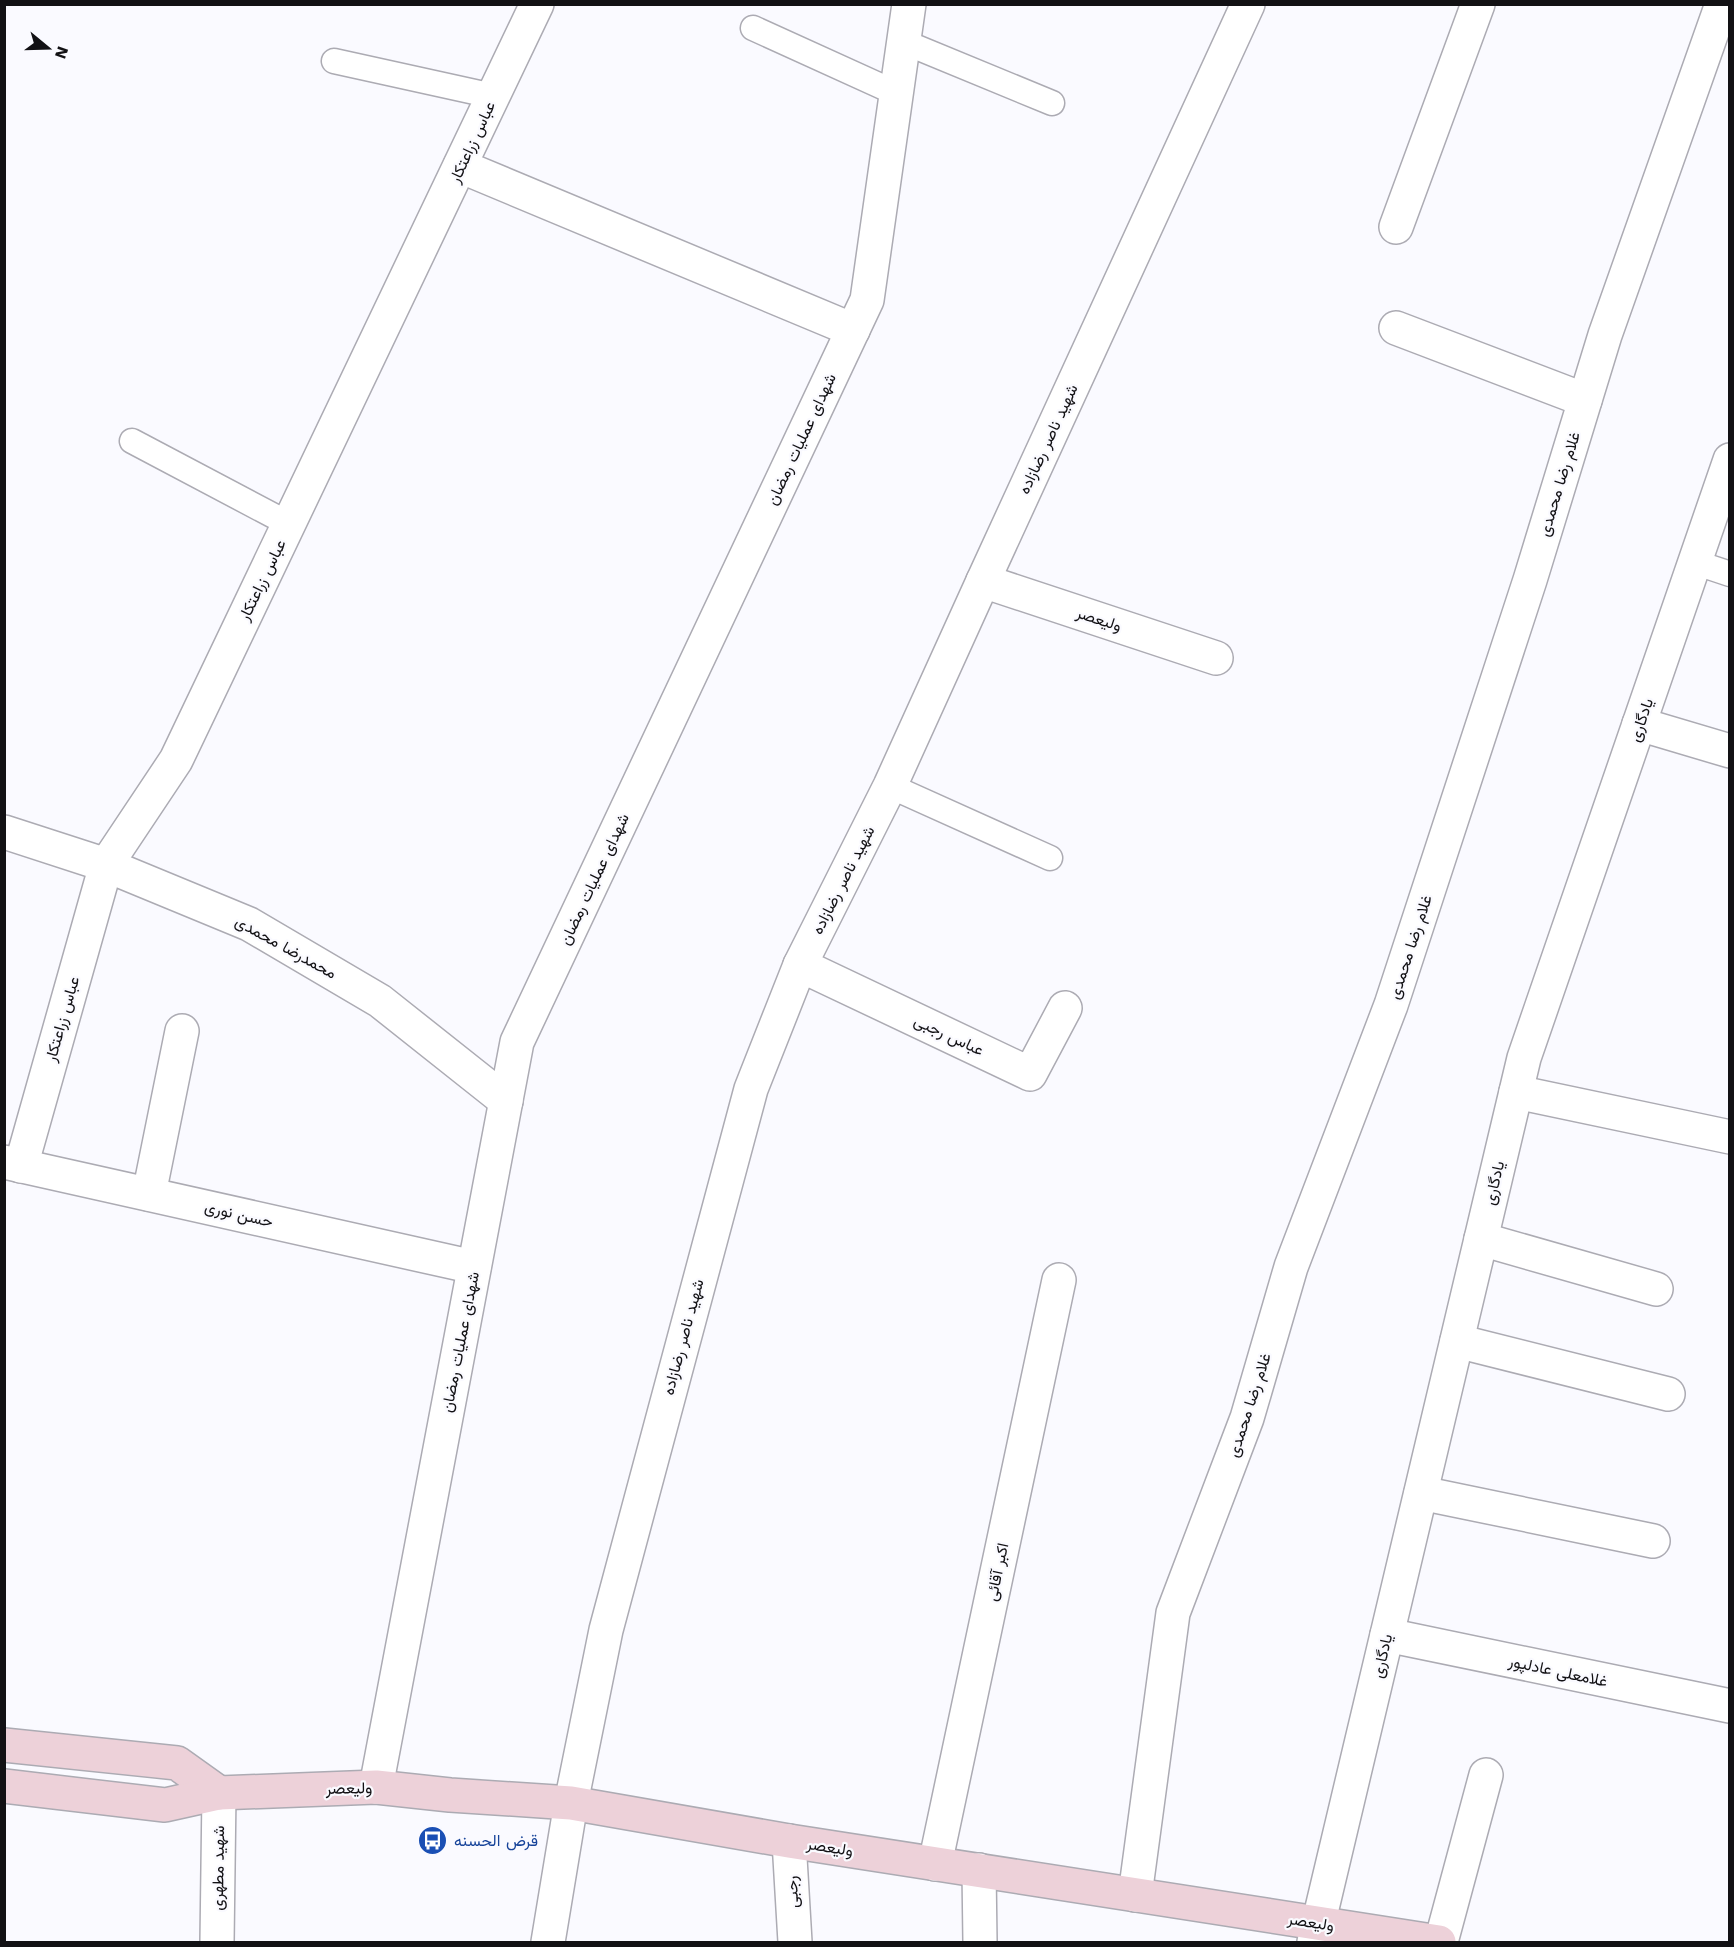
<svg xmlns="http://www.w3.org/2000/svg" width="1734" height="1947" viewBox="0 0 1734 1947" font-family="'Work Sans',Vazirmatn,sans-serif">
  <style>
    .lines { fill: none; stroke-linecap: round; stroke-linejoin: round }
    .service-casing { stroke: #acabb3; stroke-width: 27 }
    .minor-casing { stroke: #acabb3; stroke-width: 36 }
    .tertiary-casing { stroke: #acabb3; stroke-width: 36 }
    .secondary-casing { stroke: #acabb3; stroke-width: 36 }
    .service { stroke: #fff; stroke-width: 24 }
    .minor { stroke: #fff; stroke-width: 33 }
    .tertiary { stroke: #fff; stroke-width: 33 }
    .secondary { stroke: #edd1d9; stroke-width: 33 }
    .labels { text-anchor: middle; dominant-baseline: central; stroke-width: 4.5; stroke-linejoin: round; paint-order: stroke }
    .street-label { font-size: 16px; fill: #121114; stroke: #fafaff }
    .transit-label { font-size: 16px; fill: #164399; stroke: #fafaff; text-anchor: start }
  </style>
  <rect width="100%" height="100%" fill="#fafaff"/>
  <g class="lines">
    <defs>
      <g id="service">
        <polyline points="753,28 896,93"/>
        <polyline points="904,42 1052,103"/>
        <polyline points="334,61 493,96"/>
        <polyline points="132,441 289,524"/>
        <polyline points="1694,562 1730,574"/>
        <polyline points="890,786 1050,858"/>
      </g>
      <g id="minor">
        <polyline points="460,166 853,330"/>
        <polyline points="1396,227 1478,4"/>
        <polyline points="1396,328 1585,400"/>
        <polyline points="983,581 1216,658"/>
        <polyline points="1639,724 1730,751"/>
        <polyline points="4,832 106,865 249,924 380,1001 506,1101"/>
        <polyline points="800,965 1030,1074 1065,1008"/>
        <polyline points="1516,1092 1730,1137"/>
        <polyline points="4,1162 474,1267"/>
        <polyline points="21,1166 106,865 176,760 537,4"/>
        <polyline points="149,1194 182,1031"/>
        <polyline points="1481,1239 1656,1289"/>
        <polyline points="1457,1341 1668,1394"/>
        <polyline points="1421,1493 1653,1541"/>
        <polyline points="1387,1635 1730,1706"/>
        <polyline points="376,1787 517,1042 867,300 909,4"/>
        <polyline points="789,1841 795,1942"/>
        <polyline points="935,1864 1059,1280"/>
        <polyline points="979,1870 980,1942"/>
        <polyline points="1135,1895 1173,1613 1247,1418 1291,1267 1391,1005 1530,580 1605,335 1722,4"/>
        <polyline points="217,1942 219,1793"/>
        <polyline points="1314,1942 1524,1058 1730,460"/>
        <polyline points="1441,1942 1486,1775"/>
      </g>
      <polyline id="tertiary" points="548,1942 571,1803 606,1630 751,1089 800,965 890,786 983,581 1248,4"/>
      <g id="secondary">
        <polyline points="4,1745 177,1763 219,1793"/>
        <polyline points="4,1786 165,1805 219,1793 376,1787 450,1795 571,1803 789,1841 1439,1942"/>
      </g>
    </defs>
    <!-- service casing -->
    <use href="#service" class="service-casing"/>
    <!-- minor casing -->
    <use href="#minor" class="minor-casing"/>
    <!-- tertiary casing -->
    <use href="#tertiary" class="tertiary-casing"/>
    <!-- secondary casing -->
    <use href="#secondary" class="secondary-casing"/>
    <!-- service -->
    <use href="#service" class="service"/>
    <!-- minor -->
    <use href="#minor" class="minor"/>
    <!-- tertiary -->
    <use href="#tertiary" class="tertiary"/>
    <!-- secondary -->
    <use href="#secondary" class="secondary"/>
  </g>
  <!-- icons -->
  <defs>
    <symbol id="bus-disc" viewBox="-11 -11 22 22"><circle r="9.5" fill="#1a4fb4" stroke="#fafaff"/><path d="M-5-6H5V4H4V6H2V4H-2V6H-4V4H-5ZM-3.5-4V0h7V-4ZM-3.5 1.2v1.5H-2V1.2ZM2 1.2v1.5H3.5V1.2Z" fill="#fff"/></symbol>
  </defs>
  <g fill-rule="evenodd">
    <use href="#bus-disc" x="416" y="1824" width="33" height="33"/>
  </g>
  <g class="labels">
    <!-- street labels -->
    <g class="street-label">
      <text transform="translate(472 142) rotate(-65)">عباس زراعتکار</text>
      <text transform="translate(801 439) rotate(-65)">شهدای عملیات رمضان</text>
      <text transform="translate(1048 439) rotate(-65)">شهید ناصر رضازاده</text>
      <text transform="translate(1559 484) rotate(-73)">غلام رضا محمدی</text>
      <text transform="translate(262 580) rotate(-64)">عباس زراعتکار</text>
      <text transform="translate(1099 619) rotate(18)">ولیعصر</text>
      <text transform="translate(1641 720) rotate(-71)">یادگاری</text>
      <text transform="translate(594 879) rotate(-65)">شهدای عملیات رمضان</text>
      <text transform="translate(843 880) rotate(-63)">شهید ناصر رضازاده</text>
      <text transform="translate(286 947) rotate(29)">محمدرضا محمدی</text>
      <text transform="translate(1410 947) rotate(-72)">غلام رضا محمدی</text>
      <text transform="translate(62 1019) rotate(-74)">عباس زراعتکار</text>
      <text transform="translate(949 1035) rotate(25)">عباس رجبی</text>
      <text transform="translate(1494 1183) rotate(-77)">یادگاری</text>
      <text transform="translate(239 1214) rotate(13)">حسن نوری</text>
      <text transform="translate(683 1337) rotate(-75)">شهید ناصر رضازاده</text>
      <text transform="translate(460 1342) rotate(-79)">شهدای عملیات رمضان</text>
      <text transform="translate(1249 1405) rotate(-72)">غلام رضا محمدی</text>
      <text transform="translate(997 1572) rotate(-78)">اکبر آقائی</text>
      <text transform="translate(1382 1656) rotate(-77)">یادگاری</text>
      <text transform="translate(1558 1671) rotate(12)">غلامعلی عادلپور</text>
      <text transform="translate(349 1788) rotate(-1)">ولیعصر</text>
      <text transform="translate(830 1847) rotate(9)">ولیعصر</text>
      <text transform="translate(218 1868) rotate(-89)">شهید مطهری</text>
      <text transform="translate(792 1892) rotate(-93)">رجبی</text>
      <text transform="translate(1311 1922) rotate(9)">ولیعصر</text>
    </g>
    <!-- transit labels -->
    <g class="transit-label">
      <text x="454" y="1840">قرض الحسنه</text>
    </g>
  </g>
  <!-- border -->
  <rect width="1734" height="1947" fill="none" stroke="#121114" stroke-width="12"/>
  <!-- north arrow -->
  <g transform="translate(48 48) rotate(109)" stroke="#fafaff" stroke-width="4.5" paint-order="stroke">
  <path d="M0-4.5L10 22L0 15L-10 22Z" fill="#121114"/>
  <text y="-9" font-size="16" font-weight="bold" text-anchor="middle" fill="#121114">N</text>
  </g>
</svg>
